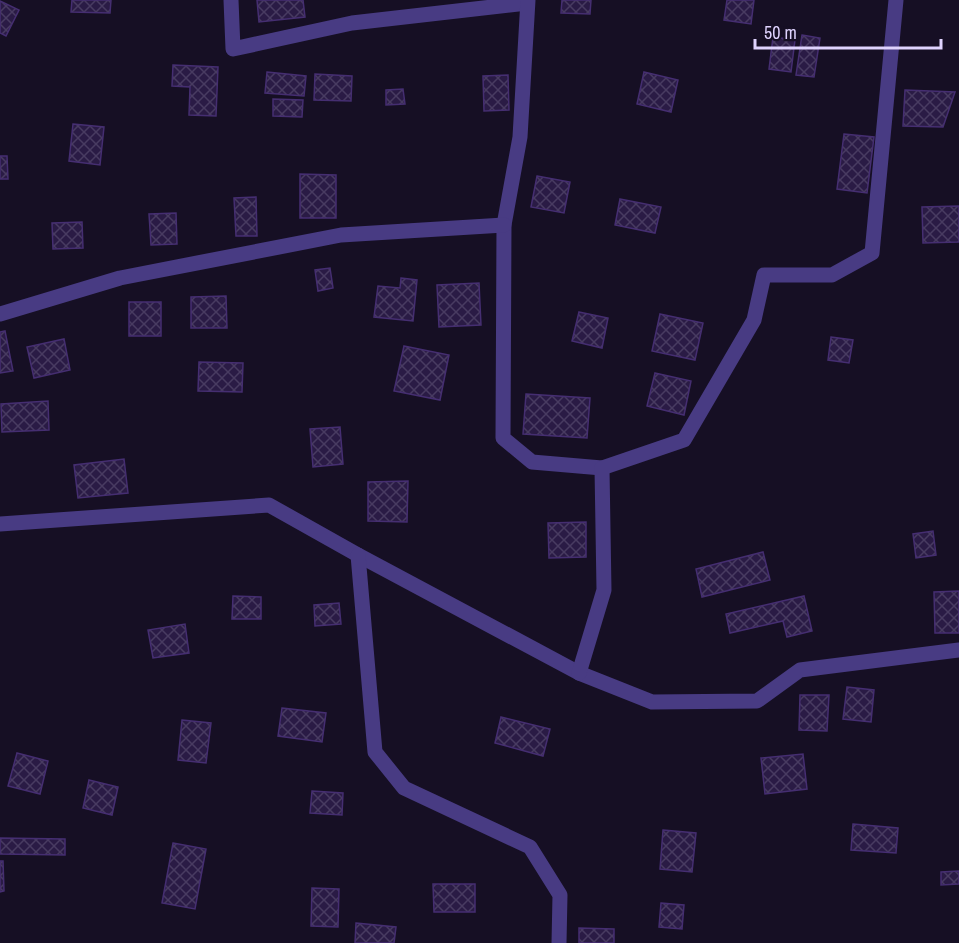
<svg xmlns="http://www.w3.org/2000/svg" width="959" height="943" viewBox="0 0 959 943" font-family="'Archivo Narrow',sans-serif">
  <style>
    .building { fill: url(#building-cross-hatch); stroke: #452e71; stroke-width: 1.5 }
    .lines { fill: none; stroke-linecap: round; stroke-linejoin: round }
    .minor { stroke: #483b83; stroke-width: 15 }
  </style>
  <defs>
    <pattern id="building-cross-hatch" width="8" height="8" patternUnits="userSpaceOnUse" patternTransform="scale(1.5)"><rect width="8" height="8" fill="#2a1b45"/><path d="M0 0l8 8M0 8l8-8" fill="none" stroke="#483b61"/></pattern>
  </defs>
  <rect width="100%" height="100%" fill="#160f24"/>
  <!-- building -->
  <g class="building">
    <polygon points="72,0 111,0 110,13 71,12"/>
    <polygon points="257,0 303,0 305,17 259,22"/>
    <polygon points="562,0 591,0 590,14 561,13"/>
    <polygon points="727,0 754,0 751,24 724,20"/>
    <polygon points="0,1 19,10 6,36 0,33"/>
    <polygon points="802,35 820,38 814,77 796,75"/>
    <polygon points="773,37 795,40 791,72 769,69"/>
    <polygon points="173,65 218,67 216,116 189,115 190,87 172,86"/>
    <polygon points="267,72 306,76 304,96 265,93"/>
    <polygon points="644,72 678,80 671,112 637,104"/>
    <polygon points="315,74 352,76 351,101 314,100"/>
    <polygon points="508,75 509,110 484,111 483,76"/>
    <polygon points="403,89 405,104 386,105 386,90"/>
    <polygon points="905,90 955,92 943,127 903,126"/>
    <polygon points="273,99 303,100 302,117 273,116"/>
    <polygon points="73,124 104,127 100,165 69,161"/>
    <polygon points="844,134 874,137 867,193 837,189"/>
    <polygon points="0,156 7,156 8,179 0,179"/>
    <polygon points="300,174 336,175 336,218 300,218"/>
    <polygon points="537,176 570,182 564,213 531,207"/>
    <polygon points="256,197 257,236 236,236 234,198"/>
    <polygon points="620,199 661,207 655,233 615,225"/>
    <polygon points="959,206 959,242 923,243 922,207"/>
    <polygon points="176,213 177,244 151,245 149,214"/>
    <polygon points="82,222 83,248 53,249 52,223"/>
    <polygon points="330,268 333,288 318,291 315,270"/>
    <polygon points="401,278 417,280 413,321 374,317 378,286 400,288"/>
    <polygon points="479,283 481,325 439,327 437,285"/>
    <polygon points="226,296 227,328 191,328 191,297"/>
    <rect x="129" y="302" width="32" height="34"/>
    <polygon points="579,312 608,318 602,348 572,341"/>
    <polygon points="660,314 703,323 695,360 652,351"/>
    <polygon points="5,331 13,371 0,373 0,332"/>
    <polygon points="831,337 853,340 849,363 828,360"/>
    <polygon points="64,339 70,370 34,378 27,347"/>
    <polygon points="404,346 449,355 440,400 394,391"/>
    <polygon points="199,362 243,363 242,392 198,391"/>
    <polygon points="655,373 691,381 684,415 647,406"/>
    <polygon points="526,394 590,398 587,438 523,434"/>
    <polygon points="48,401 49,430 2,432 1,404"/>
    <polygon points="340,427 343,464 313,467 310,429"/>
    <polygon points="124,459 128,493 78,498 74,465"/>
    <polygon points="408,481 407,522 368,521 368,482"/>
    <polygon points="586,522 586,557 549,558 548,523"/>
    <polygon points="933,531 936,555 916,558 913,534"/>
    <polygon points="763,552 770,580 702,597 696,569"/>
    <polygon points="959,591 959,633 935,633 934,592"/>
    <polygon points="233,596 261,597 261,619 232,619"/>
    <polygon points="804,596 812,631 787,637 783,621 730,633 726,614"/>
    <polygon points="339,603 341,624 315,626 314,605"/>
    <polygon points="185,624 189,653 153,658 148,630"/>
    <polygon points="847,687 874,690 871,722 843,719"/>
    <polygon points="800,695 829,695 827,731 799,730"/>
    <polygon points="282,708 326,713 322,742 278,736"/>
    <polygon points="501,717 550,729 543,756 495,743"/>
    <polygon points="182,720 211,723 206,763 178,760"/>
    <polygon points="17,753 48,761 40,794 8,786"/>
    <polygon points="803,754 807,789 765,794 761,758"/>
    <polygon points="89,780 118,787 112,815 83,808"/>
    <polygon points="312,791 343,793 342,815 310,813"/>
    <polygon points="853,824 898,828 896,853 851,850"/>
    <polygon points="663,830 696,833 692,872 660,869"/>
    <polygon points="0,838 65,839 65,855 0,854"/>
    <polygon points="173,843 206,849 195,909 162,903"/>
    <polygon points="0,861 3,861 4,891 0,892"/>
    <polygon points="959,871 959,884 941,885 941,872"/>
    <polygon points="433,884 475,884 475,912 434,912"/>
    <polygon points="312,888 339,889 338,927 311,926"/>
    <polygon points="661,903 684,905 682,929 659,927"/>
    <polygon points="356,923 396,927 394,943 355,943"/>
    <polygon points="579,928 614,929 614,943 579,943"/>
  </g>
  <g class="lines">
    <!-- minor -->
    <g class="minor">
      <polyline points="231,0 233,49 352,23 527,3"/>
      <polyline points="528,0 520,137 504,225 503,438 532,462 602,468"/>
      <polyline points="0,314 120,278 341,235 504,225"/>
      <polyline points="0,524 269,505 358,555 579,673 652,702 757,701 800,670 959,650"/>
      <polyline points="358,555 375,752 404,788 530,847 560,895 559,943"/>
      <polyline points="579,673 604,590 602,468 684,440 754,320 764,275 832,275 872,253 896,0"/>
    </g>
  </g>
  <!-- scale -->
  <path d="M755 39v9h186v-9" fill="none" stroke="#dfd3fe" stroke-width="3"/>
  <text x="764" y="39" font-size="18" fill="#dfd3fe" stroke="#160f24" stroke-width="4.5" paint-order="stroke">50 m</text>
</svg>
